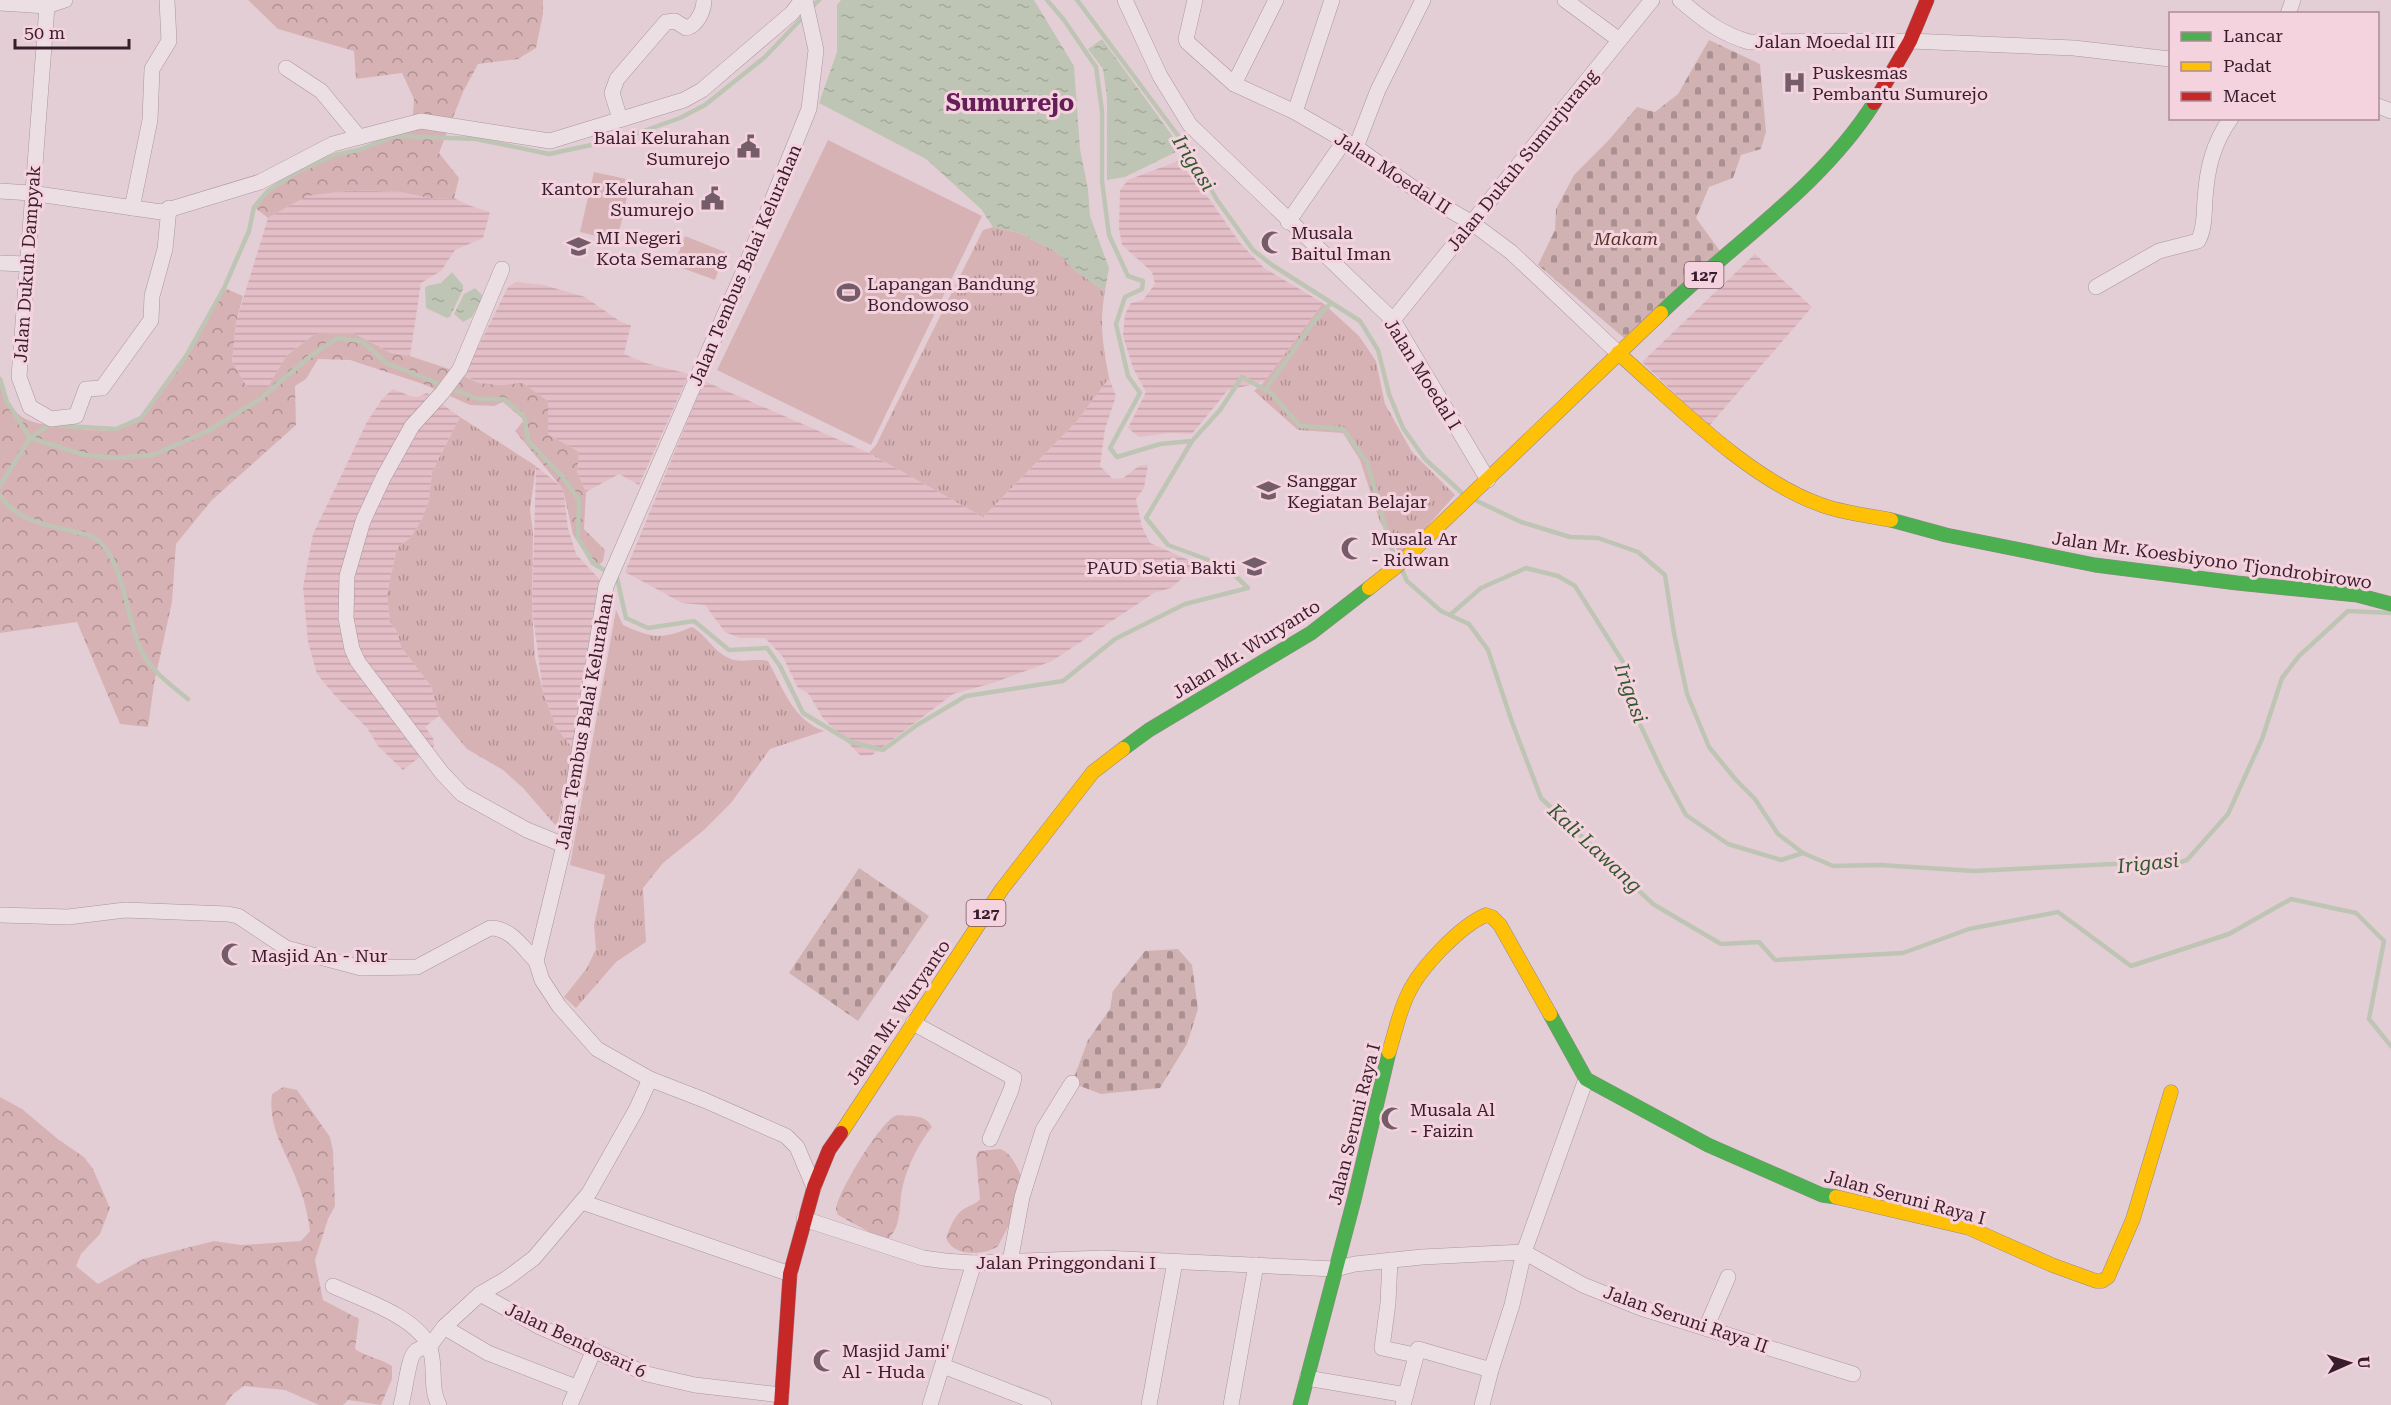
<svg xmlns="http://www.w3.org/2000/svg" width="2391" height="1405" viewBox="0 0 2391 1405" font-family="'Roboto Serif',serif">
  <style>
    .farmland { fill: url(#farmland-rules) }
    .grass { fill: url(#grass-tufts) }
    .forest { fill: url(#forest-crowns) }
    .cemetery { fill: url(#cemetery-stones) }
    .park { fill: #d7b2b4 }
    .water { fill: url(#water-ripples) }
    .lines { fill: none; stroke-linecap: round; stroke-linejoin: round }
    .stream { stroke: #bfc5b4; stroke-width: 4.5 }
    .street-casing { stroke: #a9969e; stroke-width: 16 }
    .fast-casing { stroke: #99868e; stroke-width: 15 }
    .slow-casing { stroke: #99868e; stroke-width: 15 }
    .jam-casing { stroke: #99868e; stroke-width: 15 }
    .street { stroke: #ecdfe4; stroke-width: 15 }
    .fast { stroke: #4caf50; stroke-width: 14 }
    .slow { stroke: #ffc107; stroke-width: 14 }
    .jam { stroke: #c62828; stroke-width: 14 }
    .labels { text-anchor: middle; dominant-baseline: central; stroke-width: 6; stroke-linejoin: round; paint-order: stroke }
    .shield { fill: #f5d3de; stroke: #715462; stroke-width: 1.5 }
    .shield-label { font-size: 16px; font-weight: bold; fill: #381e2d }
    .street-label { font-size: 18px; fill: #381e2d; stroke: #f5d3de }
    .poi-label { font-size: 18px; fill: #381e2d; stroke: #f5d3de; text-anchor: start }
    .park-label { font-size: 18px; font-style: italic; fill: #552f25; stroke: #f5d3de }
    .water-label { font-size: 20px; font-style: italic; fill: #32582e; stroke: #f5d3de }
    .district-label { font-size: 24px; font-weight: bold; fill: #651e58; stroke: #f5d3de }
  </style>
  <defs>
    <pattern id="farmland-rules" width="6" height="5" patternUnits="userSpaceOnUse" patternTransform="scale(1.5)"><rect width="6" height="5" fill="#e4bec7"/><path d="M0 2.5h6" fill="none" stroke="#c4a3ab"/></pattern>
    <pattern id="grass-tufts" width="24" height="20" patternUnits="userSpaceOnUse" patternTransform="scale(1.5)"><rect width="24" height="20" fill="#d7b2b4"/><path d="M3 7l-1-3M5 7V3M7 7l1-3M15 17l-1-3M17 17v-4M19 17l1-3" fill="none" stroke="#af9093"/></pattern>
    <pattern id="forest-crowns" width="20" height="18" patternUnits="userSpaceOnUse" patternTransform="scale(1.5)"><rect width="20" height="18" fill="#d7b2b4"/><path d="M2 6a3 3 0 1 1 6 0M12 15a3 3 0 1 1 6 0" fill="none" stroke="#af9093"/></pattern>
    <pattern id="cemetery-stones" width="16" height="16" patternUnits="userSpaceOnUse" patternTransform="scale(1.5)"><rect width="16" height="16" fill="#d1b2b3"/><path d="M2 7V4a2 2 0 0 1 4 0v3zM10 15v-3a2 2 0 0 1 4 0v3z" fill="#ab9092"/></pattern>
    <pattern id="water-ripples" width="26" height="14" patternUnits="userSpaceOnUse" patternTransform="scale(1.5)"><rect width="26" height="14" fill="#bfc5b4"/><path d="M2 4q2-2 4 0t4 0M15 11q2-2 4 0t4 0" fill="none" stroke="#a5a99b"/></pattern>
  </defs>
  <rect width="100%" height="100%" fill="#e4ced6"/>
  <!-- farmland -->
  <g class="farmland">
    <polygon points="1178,161 1200,186 1240,243 1264,268 1323,303 1264,382 1228,390 1192,434 1170,433 1139,437 1128,428 1146,392 1133,368 1123,336 1125,314 1131,303 1143,300 1155,284 1152,272 1122,245 1119,228 1120,190 1128,180"/>
    <polygon points="354,190 400,192 434,199 454,198 468,205 490,212 483,238 455,250 441,271 421,283 410,356 391,353 353,333 315,334 286,356 268,387 247,387 232,361 236,322 268,218 307,196"/>
    <polygon points="1755,254 1812,307 1709,426 1642,362"/>
    <polygon points="516,282 544,285 585,297 621,322 631,325 624,354 646,363 689,374 639,485 619,474 586,492 577,472 579,452 548,434 548,401 523,383 500,385 479,383 464,375 508,287"/>
    <polygon points="1109,378 1116,396 1105,429 1100,466 1113,479 1123,478 1139,466 1148,465 1144,488 1136,499 1142,527 1150,543 1193,562 1197,566 1171,588 1154,593 1052,661 993,683 953,694 872,755 861,756 823,718 808,693 798,688 783,657 765,638 740,638 725,632 705,605 682,603 625,572 704,381 869,453 983,517 1077,421"/>
    <polygon points="393,389 410,396 417,397 427,393 460,417 432,472 429,500 422,519 410,538 399,546 396,552 387,594 390,622 398,633 401,647 431,686 439,716 425,727 433,738 434,746 403,770 378,746 367,728 336,697 317,674 308,642 303,587 313,534 367,422 382,399"/>
    <polygon points="536,466 563,488 568,528 576,554 601,581 573,749 556,727 543,692 532,609"/>
  </g>
  <!-- grass -->
  <g class="grass">
    <path d="M993,227L1019,233L1055,251L1077,272L1105,291C1099,325 1103,345 1109,378L1077,421L983,517L869,453L876,445L983,230Z"/>
    <polygon points="1323,303 1359,336 1376,361 1385,404 1412,452 1455,495 1401,556 1380,522 1360,460 1343,433 1298,430 1254,391 1264,382"/>
    <polygon points="460,417 536,466 530,510 533,531 532,609 535,658 543,692 556,727 573,749 557,827 523,788 503,770 467,749 439,716 431,686 401,647 398,633 390,622 387,594 396,552 399,546 410,538 422,519 429,500 432,472"/>
    <path d="M616,610L623,625C652,638 661,640 692,627C708,636 713,652 731,659C741,663 756,658 768,661C783,688 793,720 824,731L770,749L731,803L704,830L663,863L643,888L646,942L616,962L576,1008L564,997L587,968L596,949L594,925L605,875L570,865Z"/>
  </g>
  <!-- forest -->
  <g class="forest">
    <polygon points="248,0 543,0 543,14 536,48 518,59 478,64 463,92 439,153 459,178 454,198 434,199 400,192 354,190 307,196 268,218 254,207 268,191 297,172 298,154 335,155 358,150 396,136 413,114 414,99 402,73 356,79 354,51 278,29"/>
    <path d="M224,288L243,296L236,322L232,361L247,387H268L286,356L315,334L353,333L391,353L410,356L449,369L479,383L500,385L523,383L548,401V434L579,452L577,472L586,492L584,529L605,550L603,561L596,568L573,535L563,489L515,431L524,420L503,402L494,406L470,405L423,384L350,360L318,359L306,379L295,386L296,425L212,500L176,544L172,602L154,684L148,727L120,724L77,622L0,633V379C11,414 20,423 58,426C73,428 104,433 118,429C125,427 137,421 142,416C177,380 200,332 224,288Z"/>
    <path d="M283,1087L297,1090L330,1137L333,1151L335,1206L328,1219L315,1260L323,1300L359,1319L355,1349C367,1357 379,1358 392,1366V1379L381,1405L348,1400L343,1405H319L285,1390L244,1386L233,1394L225,1405H0V1097L22,1109L59,1140L84,1157L93,1169L110,1208L100,1234L81,1254L76,1266L98,1284L143,1259L214,1241L241,1245L301,1241L310,1231C308,1217 305,1202 300,1189C290,1157 267,1130 272,1094Z"/>
    <path d="M897,1115C911,1117 924,1113 932,1127C919,1143 908,1165 903,1185C898,1204 903,1224 889,1238L882,1239L838,1215L836,1209C838,1192 881,1120 897,1115Z"/>
    <path d="M1000,1149C1014,1153 1022,1178 1027,1191L998,1246C984,1256 953,1257 946,1238C950,1228 954,1215 964,1209C970,1205 975,1205 980,1199L976,1157L979,1151Z"/>
  </g>
  <!-- cemetery -->
  <g class="cemetery">
    <polygon points="1709,40 1760,64 1766,132 1761,149 1741,155 1733,178 1709,187 1696,218 1720,251 1624,338 1538,265 1555,230 1556,209 1574,175 1608,141 1637,107 1655,112 1678,94"/>
    <polygon points="859,868 929,916 858,1021 789,973"/>
    <polygon points="1178,949 1192,965 1198,1009 1187,1044 1160,1088 1101,1094 1072,1083 1088,1040 1110,1009 1113,991 1145,951"/>
  </g>
  <!-- park -->
  <g class="park">
    <polygon points="828,140 982,216 871,445 717,370"/>
    <polygon points="594,172 631,180 617,241 580,232"/>
    <polygon points="685,236 725,252 715,280 674,265"/>
  </g>
  <!-- water -->
  <g class="water">
    <polygon points="841,0 1034,0 1074,66 1080,149 1088,189 1090,216 1109,268 1105,291 1077,272 1055,251 1019,233 993,227 981,209 926,159 819,103 837,52 837,5"/>
    <polygon points="1102,39 1182,149 1125,177 1107,180 1107,98 1103,69 1088,49"/>
    <polygon points="452,272 463,285 463,289 450,317 447,318 426,308 425,288 427,286 441,283"/>
    <polygon points="475,288 483,296 472,317 463,322 454,314 464,294"/>
  </g>
  <g class="lines">
    <!-- stream -->
    <g class="stream">
      <polyline points="1047,0 1064,20 1096,67 1102,111 1102,181 1109,235 1128,276 1143,281 1142,289 1125,297 1116,324 1128,376 1140,393 1110,448 1117,457 1160,444 1192,441 1220,410 1242,377 1271,393 1300,426 1343,429 1367,462 1391,547 1395,557"/>
      <polyline points="1077,0 1188,149 1217,200 1253,250 1272,265 1360,321 1378,350 1389,394 1403,428 1425,459 1461,492"/>
      <polyline points="813,6 819,0"/>
      <polyline points="0,379 7,402 30,438 85,455 117,458 153,455 208,431 260,399 308,358 337,338 362,341 386,363 478,399 504,399 524,416 528,441 562,476 579,500 578,538 593,563 617,578 626,618 648,628 694,621 729,650 767,648 780,666 803,713 851,742 883,750 917,725 966,696 1063,681 1115,639 1185,604 1248,588 1225,566 1168,545 1146,518 1192,441"/>
      <polyline points="1265,390 1316,319 1331,303"/>
      <polyline points="0,486 30,438 49,425 116,429 141,418 186,356 224,288 249,231 254,207 268,191 297,172 335,155 358,150 396,136 476,139 549,154 624,138 680,118 705,105 765,57 802,18"/>
      <path d="M0,495C15,520 46,525 72,531C82,533 93,535 101,543C125,568 126,618 141,650C150,670 171,685 188,699"/>
      <polyline points="1477,501 1521,522 1570,537 1598,538 1638,552 1665,575 1674,633 1687,694 1709,747 1736,780 1755,799 1778,834 1803,853 1833,866 1880,865 1974,871 2134,863 2172,865 2187,860 2228,814 2262,739 2282,678 2299,656 2348,611 2391,613"/>
      <polyline points="1402,570 1407,581 1441,611 1469,624 1488,650 1512,722 1541,798 1653,904 1721,944 1759,942 1775,960 1903,953 1969,929 2058,912 2131,966 2229,934 2291,899 2356,913 2384,941 2369,1019 2391,1046"/>
      <polyline points="1450,615 1481,588 1526,568 1558,576 1575,586 1623,662 1638,720 1662,771 1686,815 1728,844 1781,860 1803,853"/>
    </g>
    <defs>
      <g id="street">
        <polyline points="805,0 816,50 809,109 742,275 606,586 564,845 536,961 542,980 559,1006 597,1049 650,1079 704,1100 786,1136 797,1147 814,1187"/>
        <polyline points="1125,0 1160,76 1190,125 1393,320 1488,480"/>
        <polyline points="1195,0 1186,39 1187,42 1234,84 1295,112 1356,147 1419,192 1472,223 1511,252 1618,353"/>
        <polyline points="1565,0 1618,39"/>
        <path d="M1680,0C1702,19 1721,34 1749,42L1910,41L2074,48L2170,59"/>
        <polyline points="0,3 47,6 65,0"/>
        <polyline points="47,6 19,377 30,407 51,419 76,416 86,389 102,388 151,320 152,296 165,249 169,208"/>
        <polyline points="2288,14 2293,0"/>
        <polyline points="286,68 321,91 359,137"/>
        <polyline points="1234,84 1276,0"/>
        <polyline points="2378,106 2391,111"/>
        <polyline points="1295,112 1332,0"/>
        <path d="M620,119L612,93L617,79L666,22L675,21L686,28C697,26 704,10 704,0"/>
        <polyline points="1356,147 1378,90 1423,0"/>
        <polyline points="0,191 31,193 161,212 260,182 333,144 421,121 550,141 684,100 702,90 792,13 802,0"/>
        <polyline points="132,208 150,120 152,69 169,41 167,0"/>
        <polyline points="1288,222 1345,140"/>
        <polyline points="0,263 26,264"/>
        <polyline points="502,269 460,369 442,393 412,426 383,478 363,521 347,576 346,618 352,649 358,662 442,773 462,794 527,830 564,845"/>
        <path d="M2096,287L2159,251L2198,241C2205,229 2204,212 2205,199C2207,169 2213,143 2231,118"/>
        <polyline points="1393,320 1652,0"/>
        <path d="M0,915L68,917L125,910L228,914L238,916L286,948L361,968L417,967L490,928C511,928 522,947 536,961"/>
        <polyline points="913,1023 1014,1078 1011,1090 990,1139"/>
        <polyline points="582,1202 790,1274"/>
        <polyline points="804,1219 923,1258 945,1261 974,1263 1103,1258 1335,1269 1355,1264 1422,1257 1524,1252 1583,1285 1641,1308 1853,1374"/>
        <polyline points="1390,1260 1388,1303 1382,1348 1415,1355"/>
        <polyline points="1010,1262 1022,1197 1043,1130 1072,1083"/>
        <path d="M333,1286C361,1299 415,1316 429,1346C437,1364 429,1387 439,1405"/>
        <polyline points="480,1294 540,1327 647,1374 695,1385 781,1395"/>
        <polyline points="444,1327 488,1353 576,1387"/>
        <polyline points="1706,1328 1728,1277"/>
        <polyline points="943,1366 1044,1405"/>
        <polyline points="1307,1378 1406,1395"/>
        <path d="M401,1405C405,1393 408,1358 415,1352C418,1348 424,1348 429,1347L444,1327L480,1294L506,1279L534,1258L589,1193L636,1110L650,1079"/>
        <polyline points="570,1405 594,1350"/>
        <polyline points="930,1405 974,1263"/>
        <polyline points="1149,1405 1175,1262"/>
        <polyline points="1231,1405 1256,1265"/>
        <polyline points="1403,1405 1418,1349 1491,1370 1512,1305 1524,1252 1586,1079"/>
        <polyline points="1482,1405 1491,1370"/>
      </g>
      <g id="fast">
        <path d="M1661,313C1732,244 1820,188 1874,103"/>
        <polyline points="1891,520 1946,535 2095,565 2237,583 2357,595 2391,604"/>
        <polyline points="1123,749 1149,730 1311,633 1369,588"/>
        <polyline points="1550,1014 1586,1079 1708,1145 1822,1195 1836,1197"/>
        <polyline points="1300,1405 1354,1200 1389,1052"/>
      </g>
      <g id="slow">
        <path d="M1618,353C1675,403 1747,478 1819,504C1841,513 1867,515 1891,520"/>
        <polyline points="1369,588 1397,566 1661,313"/>
        <path d="M1389,1052C1395,1033 1399,1012 1408,994C1420,968 1460,926 1486,915L1492,917L1500,925L1550,1014"/>
        <polyline points="841,1133 1002,889 1093,772 1123,749"/>
        <polyline points="1836,1197 1969,1228 2052,1265 2096,1281 2102,1281 2108,1277 2133,1219 2171,1092"/>
      </g>
      <g id="jam">
        <polyline points="1874,103 1910,41 1927,0"/>
        <polyline points="781,1405 790,1274 814,1187 829,1150 841,1133"/>
      </g>
    </defs>
    <!-- street casing -->
    <use href="#street" class="street-casing"/>
    <!-- fast casing -->
    <use href="#fast" class="fast-casing"/>
    <!-- slow casing -->
    <use href="#slow" class="slow-casing"/>
    <!-- jam casing -->
    <use href="#jam" class="jam-casing"/>
    <!-- street -->
    <use href="#street" class="street"/>
    <!-- fast -->
    <use href="#fast" class="fast"/>
    <!-- slow -->
    <use href="#slow" class="slow"/>
    <!-- jam -->
    <use href="#jam" class="jam"/>
  </g>
  <!-- icons -->
  <defs>
    <symbol id="hospital-bare" viewBox="-9 -9 18 18"><path d="M-5-5h3v3.5h4V-5h3V5h-3V1.5h-4V5h-3Z" fill="#745c68" stroke="#f5d3de" stroke-width="2.5" paint-order="stroke"/></symbol>
    <symbol id="civic-bare" viewBox="-9 -9 18 18"><path d="M-.6-6.5H3V-4.5H.6V-3L4-1V1h2V6H-6V1h2V-1L-.6-3ZM-1.2 2.5V6h2.4V2.5Z" fill="#745c68" stroke="#f5d3de" stroke-width="2.5" paint-order="stroke"/></symbol>
    <symbol id="mosque-bare" viewBox="-9 -9 18 18"><path d="M3.5-4.9A6 6 0 1 0 3.5 4.9A5 5 0 1 1 3.5-4.9Z" fill="#745c68" stroke="#f5d3de" stroke-width="2.5" paint-order="stroke"/></symbol>
    <symbol id="school-bare" viewBox="-9 -9 18 18"><path d="M0-5L7-2L0 1L-7-2ZM-4 1L0 2.5L4 1V4Q0 6-4 4Z" fill="#745c68" stroke="#f5d3de" stroke-width="2.5" paint-order="stroke"/></symbol>
    <symbol id="stadium-bare" viewBox="-9 -9 18 18"><path d="M0-5a6.5 5 0 1 0 0 10a6.5 5 0 1 0 0-10ZM-3.5-1.8h7v3.6h-7Z" fill="#745c68" stroke="#f5d3de" stroke-width="2.5" paint-order="stroke"/></symbol>
  </defs>
  <g fill-rule="evenodd">
    <use href="#hospital-bare" x="1778" y="66" width="33" height="33"/>
    <use href="#civic-bare" x="732" y="130" width="33" height="33"/>
    <use href="#civic-bare" x="696" y="182" width="33" height="33"/>
    <use href="#mosque-bare" x="1256" y="226" width="33" height="33"/>
    <use href="#school-bare" x="562" y="230" width="33" height="33"/>
    <use href="#stadium-bare" x="832" y="276" width="33" height="33"/>
    <use href="#school-bare" x="1252" y="474" width="33" height="33"/>
    <use href="#mosque-bare" x="1336" y="532" width="33" height="33"/>
    <use href="#school-bare" x="1238" y="550" width="33" height="33"/>
    <use href="#mosque-bare" x="216" y="938" width="33" height="33"/>
    <use href="#mosque-bare" x="1376" y="1102" width="33" height="33"/>
    <use href="#mosque-bare" x="808" y="1344" width="33" height="33"/>
  </g>
  <g class="labels">
    <!-- shield labels -->
    <g class="shield">
      <rect x="1684.5" y="262" width="39" height="26" rx="4.5"/>
      <rect x="966.5" y="900" width="39" height="26" rx="4.5"/>
    </g>
    <g class="shield-label">
      <text x="1704" y="275">127</text>
      <text x="986" y="913">127</text>
    </g>
    <!-- street labels -->
    <g class="street-label">
      <text x="1825" y="41">Jalan Moedal III</text>
      <text transform="translate(1522 160) rotate(-51)">Jalan Dukuh Sumurjurang</text>
      <text transform="translate(1393 173) rotate(33)">Jalan Moedal II</text>
      <text transform="translate(27 264) rotate(-86)">Jalan Dukuh Dampyak</text>
      <text transform="translate(745 265) rotate(-67)">Jalan Tembus Balai Kelurahan</text>
      <text transform="translate(1423 374) rotate(58)">Jalan Moedal I</text>
      <text transform="translate(2212 560) rotate(8)">Jalan Mr. Koesbiyono Tjondrobirowo</text>
      <text transform="translate(1246 649) rotate(-32)">Jalan Mr. Wuryanto</text>
      <text transform="translate(584 721) rotate(-80)">Jalan Tembus Balai Kelurahan</text>
      <text transform="translate(898 1012) rotate(-56)">Jalan Mr. Wuryanto</text>
      <text transform="translate(1354 1124) rotate(-76)">Jalan Seruni Raya I</text>
      <text transform="translate(1905 1197) rotate(15)">Jalan Seruni Raya I</text>
      <text x="1066" y="1262">Jalan Pringgondani I</text>
      <text transform="translate(1686 1319) rotate(19)">Jalan Seruni Raya II</text>
      <text transform="translate(576 1340) rotate(25)">Jalan Bendosari 6</text>
    </g>
    <!-- poi labels -->
    <g class="poi-label">
      <text x="1812" y="72">Puskesmas<tspan x="1812" dy="21">Pembantu Sumurejo</tspan></text>
      <text x="730" y="137" text-anchor="end">Balai Kelurahan<tspan x="730" dy="21">Sumurejo</tspan></text>
      <text x="694" y="188" text-anchor="end">Kantor Kelurahan<tspan x="694" dy="21">Sumurejo</tspan></text>
      <text x="1291" y="232">Musala<tspan x="1291" dy="21">Baitul Iman</tspan></text>
      <text x="596" y="237">MI Negeri<tspan x="596" dy="21">Kota Semarang</tspan></text>
      <text x="867" y="283">Lapangan Bandung<tspan x="867" dy="21">Bondowoso</tspan></text>
      <text x="1287" y="480">Sanggar<tspan x="1287" dy="21">Kegiatan Belajar</tspan></text>
      <text x="1371" y="538">Musala Ar<tspan x="1371" dy="21">- Ridwan</tspan></text>
      <text x="1236" y="567" text-anchor="end">PAUD Setia Bakti</text>
      <text x="251" y="955">Masjid An - Nur</text>
      <text x="1410" y="1109">Musala Al<tspan x="1410" dy="21">- Faizin</tspan></text>
      <text x="842" y="1350">Masjid Jami'<tspan x="842" dy="21">Al - Huda</tspan></text>
    </g>
    <!-- park labels -->
    <g class="park-label">
      <text x="1626" y="238">Makam</text>
    </g>
    <!-- water labels -->
    <g class="water-label">
      <text transform="translate(1194 163) rotate(58)">Irigasi</text>
      <text transform="translate(1631 693) rotate(71)">Irigasi</text>
      <text transform="translate(1595 848) rotate(43)">Kali Lawang</text>
      <text transform="translate(2148 863) rotate(-6)">Irigasi</text>
    </g>
    <!-- district labels -->
    <g class="district-label">
      <text x="1010" y="103">Sumurrejo</text>
    </g>
  </g>
  <!-- legend -->
  <rect x="2169" y="12" width="210" height="108" fill="#f5d3de" stroke="#a98b97" stroke-width="1.5"/>
  <rect x="2181" y="32" width="30" height="9" fill="#4caf50" stroke="#a98b97" stroke-width="1.5"/>
  <text x="2223" y="42" font-size="18" fill="#381e2d">Lancar</text>
  <rect x="2181" y="62" width="30" height="9" fill="#ffc107" stroke="#a98b97" stroke-width="1.5"/>
  <text x="2223" y="72" font-size="18" fill="#381e2d">Padat</text>
  <rect x="2181" y="92" width="30" height="9" fill="#c62828" stroke="#a98b97" stroke-width="1.5"/>
  <text x="2223" y="102" font-size="18" fill="#381e2d">Macet</text>
  <!-- north arrow -->
  <g transform="translate(2349 1363) rotate(87)" stroke="#f5d3de" stroke-width="4.5" paint-order="stroke">
  <path d="M0-4.5L10 22L0 15L-10 22Z" fill="#381e2d"/>
  <text y="-9" font-size="16" font-weight="bold" text-anchor="middle" fill="#381e2d">U</text>
  </g>
  <!-- scale -->
  <path d="M15 39v9h114v-9" fill="none" stroke="#381e2d" stroke-width="3"/>
  <text x="24" y="39" font-size="18" fill="#381e2d" stroke="#f5d3de" stroke-width="4.5" paint-order="stroke">50 m</text>
</svg>
